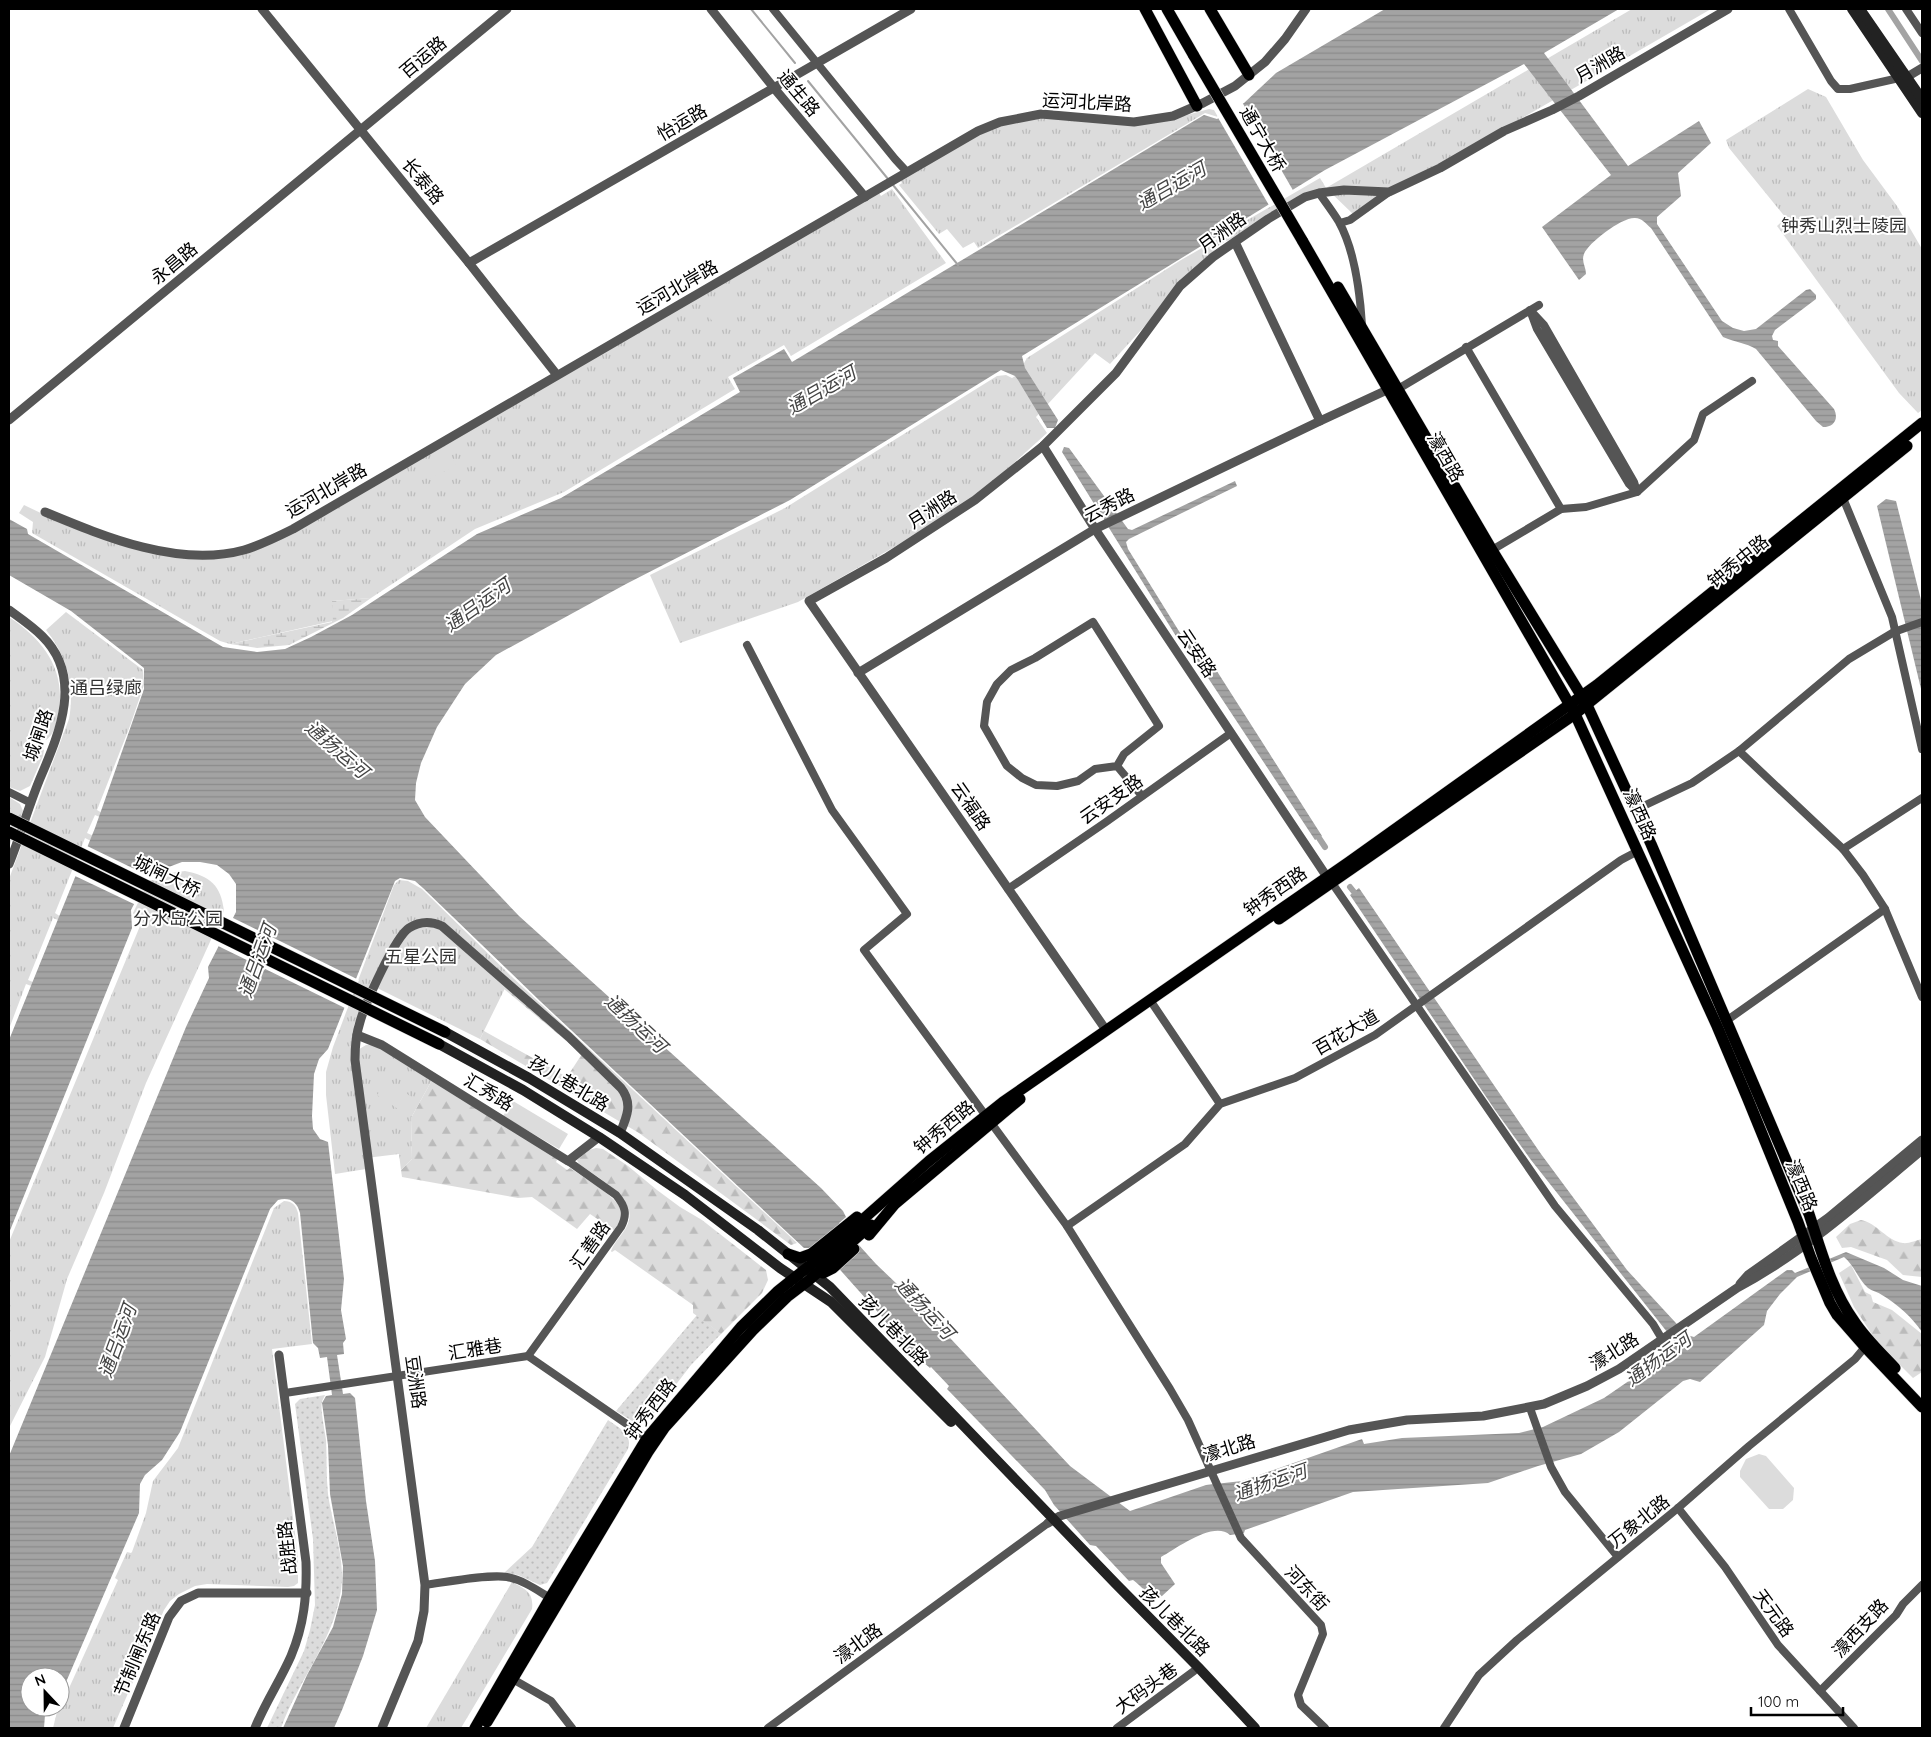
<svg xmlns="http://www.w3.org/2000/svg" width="1931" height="1737" viewBox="0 0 1931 1737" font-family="Quicksand,'Noto Sans SC',sans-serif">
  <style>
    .grass { fill: url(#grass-dots) }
    .forest { fill: url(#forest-firs) }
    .wetland { fill: url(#wetland-marsh) }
    .park { fill: url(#park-tufts) }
    .pitch { fill: #dcdcdc }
    .water { fill: url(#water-rules) }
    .pier { fill: #fff }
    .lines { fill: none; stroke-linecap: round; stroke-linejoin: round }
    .stream { stroke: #a3a3a3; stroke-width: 2 }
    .canal { stroke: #a3a3a3; stroke-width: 6 }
    .primary-casing { stroke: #dbdbdb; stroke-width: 12 }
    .minor { stroke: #555; stroke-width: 8 }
    .tertiary { stroke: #555; stroke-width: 9 }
    .secondary { stroke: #222; stroke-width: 10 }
    .primary { stroke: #000; stroke-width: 11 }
    .primary-bridge-casing { stroke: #dbdbdb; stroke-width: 12; stroke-linecap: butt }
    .primary-bridge { stroke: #000; stroke-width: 11 }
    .labels { text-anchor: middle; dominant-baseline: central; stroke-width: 4; stroke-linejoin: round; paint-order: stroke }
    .street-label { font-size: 18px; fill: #000; stroke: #fff }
    .park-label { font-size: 18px; fill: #333; stroke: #fff }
    .water-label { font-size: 19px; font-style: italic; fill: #444; stroke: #fff }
  </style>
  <defs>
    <pattern id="grass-dots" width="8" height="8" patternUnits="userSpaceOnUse" patternTransform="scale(1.25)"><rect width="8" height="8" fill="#dcdcdc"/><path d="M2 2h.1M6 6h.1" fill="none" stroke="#bbb" stroke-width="1.8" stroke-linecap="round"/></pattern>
    <pattern id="forest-firs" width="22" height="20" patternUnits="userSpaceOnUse" patternTransform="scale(1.25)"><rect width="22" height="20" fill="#dcdcdc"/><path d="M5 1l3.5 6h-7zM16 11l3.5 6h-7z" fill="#bbb"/></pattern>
    <pattern id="wetland-marsh" width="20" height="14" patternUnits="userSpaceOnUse" patternTransform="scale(1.25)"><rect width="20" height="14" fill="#dcdcdc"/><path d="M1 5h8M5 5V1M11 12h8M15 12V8" fill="none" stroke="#bbb"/></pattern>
    <pattern id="park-tufts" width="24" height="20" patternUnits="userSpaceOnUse" patternTransform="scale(1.25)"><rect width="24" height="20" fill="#dcdcdc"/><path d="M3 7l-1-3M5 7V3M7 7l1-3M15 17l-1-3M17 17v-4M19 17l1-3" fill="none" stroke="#bbb"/></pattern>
    <pattern id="water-rules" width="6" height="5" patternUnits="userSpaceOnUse" patternTransform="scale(1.25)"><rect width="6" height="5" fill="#a3a3a3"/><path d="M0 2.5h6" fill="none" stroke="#8b8b8b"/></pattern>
  </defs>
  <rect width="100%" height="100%" fill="#fff"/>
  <!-- grass -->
  <g class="grass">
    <polygon points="697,1315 721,1334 691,1365 648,1421 637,1424 616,1411"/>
    <path d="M325,1395C324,1398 322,1400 322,1402C320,1409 325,1432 326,1440C327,1458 326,1476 328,1494C332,1522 343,1552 342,1581C338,1636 299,1678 281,1728H267L304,1651L310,1630L315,1605L313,1539L295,1404L300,1399Z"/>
    <path d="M608,1420C619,1428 633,1434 628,1449L549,1580L547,1583L540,1585L518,1575L504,1573L532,1547Z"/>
  </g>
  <!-- forest -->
  <g class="forest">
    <polygon points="9,797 20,804 23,811 9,847"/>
    <polygon points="511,976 797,1243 791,1245 639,1133 480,1039 484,1031 567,1077 582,1054 504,989"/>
    <path d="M432,1080L558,1158L556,1162L567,1170L570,1168C581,1176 620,1198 622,1212C622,1219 618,1224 614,1230L590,1214L577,1229L532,1197L518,1198L402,1177L401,1170L412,1159L411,1118Z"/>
    <path d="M596,1148L603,1149L628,1166L657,1190L680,1207L702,1220L766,1270L768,1280L762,1293L721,1334L693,1313V1305L615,1250L612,1252L611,1251C615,1240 627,1231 629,1220C635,1197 595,1176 579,1164L577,1160L589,1150Z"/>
    <path d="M1861,1220C1877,1223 1887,1241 1903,1243C1908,1244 1917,1240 1922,1239V1277L1903,1275L1887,1260L1851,1247L1842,1248L1836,1237L1850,1224Z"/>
    <polygon points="1851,1265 1865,1292 1871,1295 1873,1302 1892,1310 1922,1334 1922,1372 1913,1378 1877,1342 1854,1307 1839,1273"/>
  </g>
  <!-- wetland -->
  <polygon class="wetland" points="371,598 343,618 289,645 257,648 230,644 332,622 331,601"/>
  <!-- park -->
  <g class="park">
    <path d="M1632,9H1711L1354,215L1326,188C1292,194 1268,216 1240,234C1233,239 1225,241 1219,245L1110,364L1095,353L1036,417L1047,433L966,506L798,602L680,643L650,575L785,508L997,376L1006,375L1012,378L1025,370L1023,365L1027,358L1181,260L1237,228V226L1320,178L1326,188Z"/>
    <polygon points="1808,89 1826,97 1863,160 1897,206 1922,249 1922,410 1918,413 1899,393 1777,226 1786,218 1729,148 1726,140"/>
    <polygon points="1209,109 1214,110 1218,117 1205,113 978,248 974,242 963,248 947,229 939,234 899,185 902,183 900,180 981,133 1002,124 1043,118 1176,118"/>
    <polygon points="892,189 946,263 791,356 784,345 728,377 735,389 564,492 475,529 371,598 332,601 333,621 230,644 220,641 32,533 33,522 19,513 24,505 70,527 192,557 257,549 879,193 881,196"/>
    <path d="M66,612L143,670L144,685L130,726L97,810L102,813L104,819L95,815L87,833L96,837L91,841L85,838L55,913L61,917L63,922L53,918L28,980L40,985L34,987L26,984L9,1029V879L69,719C75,686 67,656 46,630Z"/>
    <path d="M9,617C45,641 67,671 58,716C56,724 54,735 46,740L41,739L38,745L44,750L43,756L30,786L20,791L9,787Z"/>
    <path d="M185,871C210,876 221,885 224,911L146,1083L104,1193L67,1279L45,1357L9,1428V1242L140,926L133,913L149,880L163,881L171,873Z"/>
    <polygon points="399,880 408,881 422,889 511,976 480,1039 371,985 354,1025 351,1054 366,1045 373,1044 432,1080 411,1118 412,1159 401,1170 399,1154 366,1158 366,1169 335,1174 326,1095 326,1072 333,1047 394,885"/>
    <path d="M284,1201C292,1201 296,1205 298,1213L312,1344L272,1349L298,1558V1583L294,1586L288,1587L207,1584L195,1586L179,1594L170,1601L164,1610L113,1728H53L57,1712L54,1710L50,1713L52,1707L60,1708L118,1580L115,1578L127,1552L131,1553L132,1552L146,1513L153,1481L178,1448L274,1208Z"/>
    <path d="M512,1582C525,1589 534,1592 532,1609L461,1728H426Z"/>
  </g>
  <!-- pitch -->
  <g class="pitch">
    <polygon points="731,293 742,308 717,327 706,313"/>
    <polygon points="447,449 456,465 428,480 419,465"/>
    <polygon points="388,1080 414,1099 404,1113 377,1095"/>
    <polygon points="513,1101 568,1134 559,1149 503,1116"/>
    <polygon points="1759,1454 1766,1456 1794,1488 1793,1500 1783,1509 1769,1509 1740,1477 1740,1471 1746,1459"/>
  </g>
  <!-- water -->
  <g class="water">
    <path d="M1385,9H1619L1544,53L1628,166L1699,121L1711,143L1678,173L1681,196L1657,217V224L1722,321L1733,328L1744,331L1756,329L1806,290L1810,289L1816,295V299L1775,330L1772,336L1773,340L1778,341V346L1834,409C1839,419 1834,427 1823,427L1816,421L1756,349C1746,343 1735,342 1723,337L1651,228C1646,224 1642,218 1635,218C1622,217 1588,243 1584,254C1581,261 1586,267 1586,274L1579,280L1542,227L1611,175L1524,64L1325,170L1022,356L1025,368L1058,420L1055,428H1047L1018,380L1015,376L1001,370L790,500L626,584L496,655L465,684L437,727L421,763L416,783L415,800L425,817L519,916L821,1188L843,1211L846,1217L839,1223L876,1264L921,1307L1070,1466L1130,1511L1206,1485L1242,1481L1362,1439L1364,1444L1402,1438L1519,1433L1543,1427L1604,1398L1671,1352L1675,1342L1531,1160L1495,1110L1350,895L1359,888L1541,1154L1627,1270L1687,1335L1694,1337L1787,1270H1792L1795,1273L1846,1252L1884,1268L1903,1280L1922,1286V1332C1912,1317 1897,1304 1882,1295C1878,1292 1872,1291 1868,1288C1858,1279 1854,1265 1844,1257L1797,1277L1780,1294L1767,1311L1764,1325L1700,1382L1690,1379L1683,1381L1619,1432L1581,1454L1538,1466L1488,1483L1353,1492L1245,1530L1244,1533L1230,1535C1214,1520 1177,1548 1161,1557V1563L1175,1584L1162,1596L1155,1599C1147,1594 1141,1586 1133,1580L1129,1581L1096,1546L1090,1545L1054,1505L1045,1490L947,1389L949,1386L931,1367L930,1368L896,1339L884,1319L817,1244L810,1248H804L540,1001L423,888L415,881L400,878L395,881L328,1049L319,1059L314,1074L312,1116L313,1129L320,1139L328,1142L344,1279L341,1310L346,1339L343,1343L344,1354L337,1355L343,1394L350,1393L355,1398L366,1501L375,1561L377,1610L363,1656L342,1710L334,1728H283L307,1675L333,1627L342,1594L343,1566L330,1494L328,1445L322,1403L326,1396L332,1395L327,1357L320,1358L318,1348L313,1343L300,1213C297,1201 289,1197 278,1200L270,1209L180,1432L162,1460L145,1475L140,1484L139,1513L60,1696V1677H30V1707H49L45,1715L44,1728H9V1456L186,1027L209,978L208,967L236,912V884L229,874L217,865L200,862H182L150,874L131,910L132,928L9,1233V1040L95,828L144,689V668L71,611L9,575V519L27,529L28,534L223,647L257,652L285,649L311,637L352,615L477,534L561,498L740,392L733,378L784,349L792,362L1204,115L1217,119L1244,103L1276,73Z"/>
    <polygon points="1064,447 1069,448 1128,529 1132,530 1235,481 1237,486 1129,539 1126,542 1128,549 1182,636 1199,643 1322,836 1315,840 1187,646 1179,641 1062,452"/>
    <polygon points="1886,499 1896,501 1922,604 1922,693 1877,506"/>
  </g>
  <!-- pier -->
  <g class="pier">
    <polygon points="1242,102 1294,192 1270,207 1217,116"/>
    <polygon points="85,845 151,877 136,905 73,875"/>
    <polygon points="231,917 359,980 347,1009 216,945"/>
  </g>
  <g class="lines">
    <!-- stream -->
    <g class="stream">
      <polyline points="751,9 795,63"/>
      <polyline points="808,81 888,179"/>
      <polyline points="893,185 958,265"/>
    </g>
    <!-- canal -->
    <g class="canal">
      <polyline points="1888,9 1922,61"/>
      <polyline points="1319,838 1325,847"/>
      <polyline points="1350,887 1354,892"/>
    </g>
    <defs>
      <g id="primary">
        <polyline points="1145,9 1197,106"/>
        <polyline points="1167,9 1194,56"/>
        <polyline points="1210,9 1249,75"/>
        <polyline points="1302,240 1575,714 1717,1026 1747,1097 1798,1222 1811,1258 1830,1303 1837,1315 1865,1347 1922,1407"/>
        <path d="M1338,287L1492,550L1587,705L1651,844L1809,1214C1821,1250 1831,1289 1854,1321C1865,1338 1881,1353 1895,1368"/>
        <polyline points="1279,919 1575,714 1907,446"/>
        <polyline points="896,1203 1020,1099"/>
        <polyline points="869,1235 894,1205"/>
        <polyline points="788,1254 800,1258 811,1254 857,1217"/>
        <polyline points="823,1273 833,1268 854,1249"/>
        <polyline points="487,1722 648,1452 665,1427 753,1330 787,1297 808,1281 871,1225"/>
        <polyline points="475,1728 550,1598 647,1438 741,1327 778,1291 818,1259 929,1161 1003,1102 1349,862 1597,685 1922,423"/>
      </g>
    </defs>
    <!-- primary casing -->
    <use href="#primary" class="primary-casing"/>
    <!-- minor -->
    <g class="minor">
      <polyline points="773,9 895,159 907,172"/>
      <polyline points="1789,9 1831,81 1838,89 1850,89 1899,78"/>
      <polyline points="1906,9 1922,33"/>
      <path d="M1319,193C1326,203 1333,212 1339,222C1355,251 1360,293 1362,325"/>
      <polyline points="1340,223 1350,220 1389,192"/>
      <polygon points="1530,310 1544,325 1634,482 1637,492 1629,484 1537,329"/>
      <polyline points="1466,347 1561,509"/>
      <polyline points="1398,389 1539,305"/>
      <polyline points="1843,498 1892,617 1922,749"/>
      <polyline points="1492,550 1561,509 1586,507 1637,492 1694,440 1703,414 1752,381"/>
      <polyline points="747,645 832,810 907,914 864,950 1067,1226 1170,1389 1188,1420 1241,1538 1321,1625 1323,1634 1298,1695 1301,1705 1325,1728"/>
      <polyline points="1739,751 1843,849 1863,875 1885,909 1922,997"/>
      <polyline points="1117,766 1124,754 1159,726 1093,622 1035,658 1011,670 997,684 987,702 984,726 1007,766 1022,778 1036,785 1057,786 1078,781 1095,769 1117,766 1142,796"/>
      <polyline points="9,792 31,803"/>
      <polyline points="1635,810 1692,783 1739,751 1849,659 1894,632 1922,622"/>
      <polyline points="1843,849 1922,798"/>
      <polyline points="1330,880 1555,1206 1653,1324 1662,1339"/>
      <polyline points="1008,889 1106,822 1231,733"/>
      <polyline points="1150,1000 1220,1104"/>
      <polyline points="1726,1021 1885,909"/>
      <polyline points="1067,1226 1185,1144 1220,1104 1295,1078 1375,1035 1621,860 1638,851"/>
      <path d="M528,1356L621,1227C628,1214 625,1206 616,1195L568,1161"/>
      <polyline points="285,1393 528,1356 647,1438"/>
      <polyline points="1530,1408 1551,1467 1565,1492 1618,1557"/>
      <polyline points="1678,1508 1725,1567 1778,1645 1854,1728"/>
      <path d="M425,1585C447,1582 488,1574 507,1577C523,1580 537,1590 550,1598"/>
      <polyline points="509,1677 551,1701 572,1728"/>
      <polyline points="1820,1691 1896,1615 1903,1604 1922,1585"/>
      <polyline points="768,1728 1048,1523"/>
      <polyline points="1117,1728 1194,1671"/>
      <polyline points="1444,1728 1479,1675 1517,1640 1678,1508 1749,1446 1855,1359 1865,1347"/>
    </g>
    <!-- tertiary -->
    <g class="tertiary">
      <polyline points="262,9 469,263 557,375"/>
      <polyline points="711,9 774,88 865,197"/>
      <polyline points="1907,77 1922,68"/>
      <polyline points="1235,242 1320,421"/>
      <polyline points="469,263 911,9"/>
      <polyline points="9,420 507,9"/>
      <polyline points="1043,446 1095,529 1327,877"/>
      <path d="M45,512C105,537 179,568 244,550C261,545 277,537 293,529L978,131L1000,122L1041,114L1134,122L1173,116L1203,103L1235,86L1265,62L1285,39L1306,9"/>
      <path d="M9,610C20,618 32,626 42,636C85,678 58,736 39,781C28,808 20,837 9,864"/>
      <polyline points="858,673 1095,529 1320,421 1387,390"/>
      <polyline points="1106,1030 809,601 886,558 975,500 1043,446 1116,373 1180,286 1213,257 1268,219 1305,197 1319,193 1344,190 1389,192 1440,168 1504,131 1552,110 1579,96 1728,9"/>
      <polyline points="357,1035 382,1045 568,1161 599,1137"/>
      <polyline points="1740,1284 1748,1275 1828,1218 1922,1140"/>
      <path d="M1048,1523L1060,1516L1349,1430L1407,1420L1483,1416L1544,1404L1587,1386L1619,1369L1737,1288C1805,1252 1863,1199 1922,1150"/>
      <polyline points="124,1728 169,1617 181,1601 198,1593 307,1593"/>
      <path d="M255,1728C265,1703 280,1681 291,1656C304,1625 307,1596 306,1562L279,1355"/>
      <path d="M382,1728L418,1641L424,1611L425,1585L355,1060C355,1047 356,1034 360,1022C365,1004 395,937 409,928C420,921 431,921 442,926L569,1037L621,1088C633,1103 627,1117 620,1133"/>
    </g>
    <!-- secondary -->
    <g class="secondary">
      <polyline points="1852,9 1922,113"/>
      <polyline points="1860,9 1922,99"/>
      <polyline points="445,1032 529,1078 620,1133 758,1230 830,1287 1116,1584 1198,1667 1255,1728"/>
      <polyline points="439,1044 523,1090 599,1137 685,1195 780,1268 831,1302 951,1422"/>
    </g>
    <!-- primary -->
    <use href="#primary" class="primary"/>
    <defs>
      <g id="primary-bridge">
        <polyline points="1194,56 1302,240"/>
        <polyline points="9,818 445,1032"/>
        <polyline points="9,832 439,1044"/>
      </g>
    </defs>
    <!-- primary-bridge casing -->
    <use href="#primary-bridge" class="primary-bridge-casing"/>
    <!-- primary-bridge -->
    <use href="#primary-bridge" class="primary-bridge"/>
  </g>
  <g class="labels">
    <!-- street labels -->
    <g class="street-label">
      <text transform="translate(423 57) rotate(-40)">百运路</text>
      <text transform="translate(1600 64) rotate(-30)">月洲路</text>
      <text transform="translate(799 93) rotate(50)">通生路</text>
      <text transform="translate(1087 102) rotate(3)">运河北岸路</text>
      <text transform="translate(682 122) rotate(-30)">怡运路</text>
      <text transform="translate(1263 139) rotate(60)">通宁大桥</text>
      <text transform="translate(423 181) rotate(50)">长泰路</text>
      <text transform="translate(1222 232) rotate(-36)">月洲路</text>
      <text transform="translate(174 263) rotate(-40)">永昌路</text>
      <text transform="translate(677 287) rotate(-30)">运河北岸路</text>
      <text transform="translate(1446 457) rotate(60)">濠西路</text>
      <text transform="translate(326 490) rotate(-30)">运河北岸路</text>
      <text transform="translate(1109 505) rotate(-27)">云秀路</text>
      <text transform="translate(932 509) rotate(-33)">月洲路</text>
      <text transform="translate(1738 561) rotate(-39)">钟秀中路</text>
      <text transform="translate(1197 653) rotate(56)">云安路</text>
      <text transform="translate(38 735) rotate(-71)">城闸路</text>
      <text transform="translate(1111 799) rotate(-35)">云安支路</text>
      <text transform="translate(971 806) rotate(55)">云福路</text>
      <text transform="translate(1640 814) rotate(66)">濠西路</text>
      <text transform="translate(167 876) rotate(26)">城闸大桥</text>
      <text transform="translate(1275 891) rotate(-35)">钟秀西路</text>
      <text transform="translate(1346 1032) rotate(-30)">百花大道</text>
      <text transform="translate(569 1083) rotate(31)">孩儿巷北路</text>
      <text transform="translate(489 1092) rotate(31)">汇秀路</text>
      <text transform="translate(944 1127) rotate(-40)">钟秀西路</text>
      <text transform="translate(1802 1185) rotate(68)">濠西路</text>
      <text transform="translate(590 1245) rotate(-55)">汇善路</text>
      <text transform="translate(894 1330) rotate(46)">孩儿巷北路</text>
      <text transform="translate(475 1349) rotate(-9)">汇雅巷</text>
      <text transform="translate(1614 1351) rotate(-32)">濠北路</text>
      <text transform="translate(416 1382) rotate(82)">豆洲路</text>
      <text transform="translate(650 1409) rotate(-53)">钟秀西路</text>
      <text transform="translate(1229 1448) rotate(-17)">濠北路</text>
      <text transform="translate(1639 1521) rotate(-39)">万象北路</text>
      <text transform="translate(287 1548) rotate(-96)">战胜路</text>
      <text transform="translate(1307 1588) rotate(47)">河东街</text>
      <text transform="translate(1774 1613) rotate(54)">天元路</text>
      <text transform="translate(1175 1621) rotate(45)">孩儿巷北路</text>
      <text transform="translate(1860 1628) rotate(-47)">濠西支路</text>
      <text transform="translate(858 1643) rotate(-36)">濠北路</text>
      <text transform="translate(137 1654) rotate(-67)">节制闸东路</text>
      <text transform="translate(1146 1688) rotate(-36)">大码头巷</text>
    </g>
    <!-- park labels -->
    <g class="park-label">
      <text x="1844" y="225">钟秀山烈士陵园</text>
      <text x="106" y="687">通吕绿廊</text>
      <text x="178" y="918">分水岛公园</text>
      <text x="421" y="956">五星公园</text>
    </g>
    <!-- water labels -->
    <g class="water-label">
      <text transform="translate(1171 186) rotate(-30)">通吕运河</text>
      <text transform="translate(821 390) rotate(-30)">通吕运河</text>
      <text transform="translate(477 605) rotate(-35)">通吕运河</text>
      <text transform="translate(337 749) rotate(41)">通扬运河</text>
      <text transform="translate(257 961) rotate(-70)">通吕运河</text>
      <text transform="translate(636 1023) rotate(43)">通扬运河</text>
      <text transform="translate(925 1308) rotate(47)">通扬运河</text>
      <text transform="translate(117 1341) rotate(-70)">通吕运河</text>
      <text transform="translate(1658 1359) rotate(-36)">通扬运河</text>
      <text transform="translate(1270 1482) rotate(-19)">通扬运河</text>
    </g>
  </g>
  <!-- border -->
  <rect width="1931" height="1737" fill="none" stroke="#000000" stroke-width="20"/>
  <!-- north arrow -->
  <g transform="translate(45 1692) rotate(338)"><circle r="24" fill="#ffffff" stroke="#999999"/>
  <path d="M0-4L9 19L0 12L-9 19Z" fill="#000000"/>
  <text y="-8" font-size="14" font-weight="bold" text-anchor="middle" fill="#000000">N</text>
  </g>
  <!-- scale -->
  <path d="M1751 1707v8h92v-8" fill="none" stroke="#000000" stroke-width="2.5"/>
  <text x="1758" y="1707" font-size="15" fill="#000000" stroke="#ffffff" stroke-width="4" paint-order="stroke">100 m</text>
</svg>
